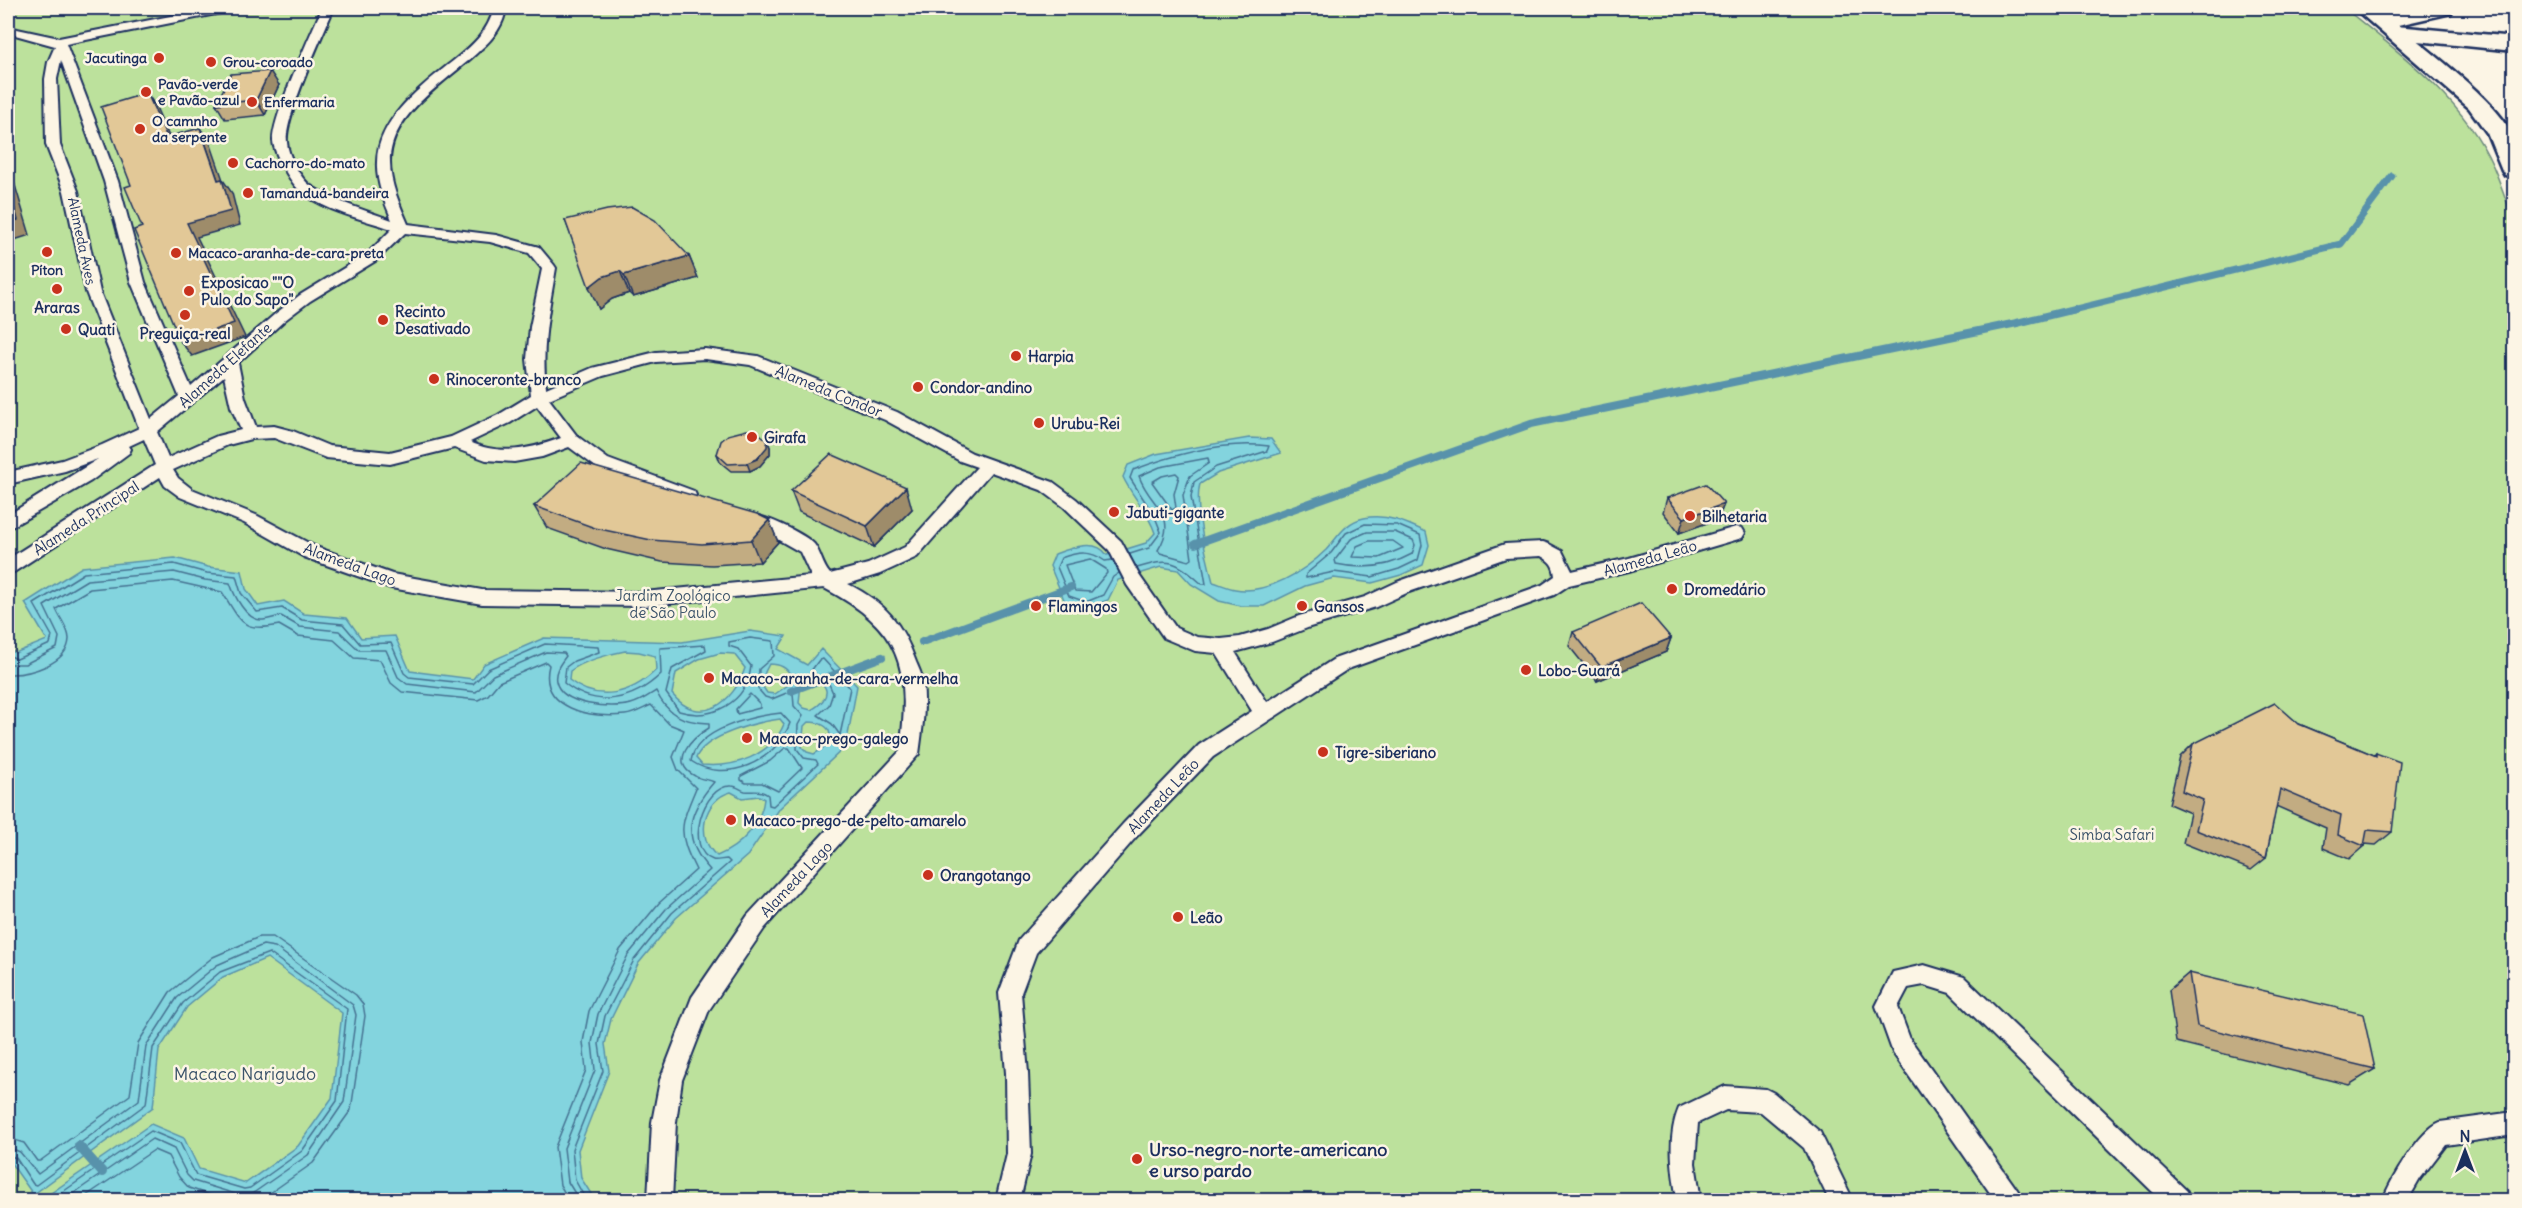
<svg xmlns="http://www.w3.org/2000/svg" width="2522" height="1208" viewBox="0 0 2522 1208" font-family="Delius,sans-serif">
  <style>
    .green { fill: #bce19c; stroke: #6c887d; stroke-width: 1.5 }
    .water { fill: #83d4de; stroke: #5992ab; stroke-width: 1.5; fill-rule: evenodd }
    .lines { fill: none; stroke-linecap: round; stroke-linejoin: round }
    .shore { stroke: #457191; stroke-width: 1.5 }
    .stream-far2 { stroke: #5992ab; stroke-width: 7 }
    .stream-far1 { stroke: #5992ab; stroke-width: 8 }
    .stream { stroke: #5992ab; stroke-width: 10 }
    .lane-casing { stroke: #1b2f5e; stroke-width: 4 }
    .street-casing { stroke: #1b2f5e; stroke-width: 5 }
    .secondary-casing { stroke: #1b2f5e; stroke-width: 5 }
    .lane { fill: #fcf5e5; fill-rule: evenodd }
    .street { fill: #fcf5e5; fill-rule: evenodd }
    .secondary { fill: #fcf5e5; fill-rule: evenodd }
    .wall { fill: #c2ac82; stroke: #1b2f5e; stroke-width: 1.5 }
    .shaded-wall { fill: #9e8c6a; stroke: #1b2f5e; stroke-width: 1.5 }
    .building { fill: #e2c897; stroke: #1b2f5e; stroke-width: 1.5 }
    .poi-dot { fill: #c8321e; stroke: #fcf5e5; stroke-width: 2 }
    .labels { text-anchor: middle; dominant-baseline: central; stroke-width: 5; stroke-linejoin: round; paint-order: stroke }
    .far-poi-label { font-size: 14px; font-weight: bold; fill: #1b2f5e; stroke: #fcf5e5; text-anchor: start }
    .far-street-label { font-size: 14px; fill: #1b2f5e; stroke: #fcf5e5 }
    .poi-label { font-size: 15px; font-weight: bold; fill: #1b2f5e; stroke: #fcf5e5; text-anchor: start }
    .street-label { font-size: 15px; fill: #1b2f5e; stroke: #fcf5e5 }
    .park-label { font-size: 15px; fill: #3b536a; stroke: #fcf5e5 }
    .near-park-label { font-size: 18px; fill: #3b536a; stroke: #fcf5e5 }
    .near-poi-label { font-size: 18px; font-weight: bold; fill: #1b2f5e; stroke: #fcf5e5; text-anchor: start }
  </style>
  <rect width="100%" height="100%" fill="#fcf5e5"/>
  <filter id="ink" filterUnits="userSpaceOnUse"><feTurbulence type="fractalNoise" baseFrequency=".0167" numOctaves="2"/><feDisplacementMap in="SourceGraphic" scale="12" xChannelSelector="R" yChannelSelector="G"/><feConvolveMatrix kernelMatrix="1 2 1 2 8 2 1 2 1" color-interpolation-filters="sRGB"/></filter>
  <g filter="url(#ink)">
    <!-- green -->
    <path class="green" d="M8,8H2344C2400,53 2463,99 2493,166C2501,184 2507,203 2514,222V1200H8Z"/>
    <!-- water -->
    <g class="water">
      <path d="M1249,438L1271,439L1281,453L1218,473L1200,484C1194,506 1207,559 1213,582C1220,584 1228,588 1235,589C1266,595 1305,571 1326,550C1338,537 1345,522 1364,518C1386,513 1407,523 1426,532L1429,545L1423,565L1401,575L1372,583L1334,578L1305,586L1264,606H1241L1219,601L1191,584L1178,570L1161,567L1118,580L1108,600L1086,608L1065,602L1050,566L1055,554C1071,548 1096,538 1107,555L1146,543L1155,533C1148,511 1132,497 1123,477L1128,465L1156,454Z"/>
      <path d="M175,558L208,567L242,571L246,589L258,606L284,601L304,614L347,618L361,638L395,636L410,671L473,679L484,664L544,638L682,642L750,631L786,636L778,649L807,665L821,649L857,686L846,746L780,808L748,855L676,918L638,964L611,1019L605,1044L609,1071L578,1150L581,1178L593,1197L591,1200H41L151,1124L184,1138L199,1169L246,1183L298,1146L332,1098L342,1013L267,958L223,977L187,1007L159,1050L153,1107L34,1194L37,1200L8,1159V648L15,653L47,640L25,603L82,567ZM625,651L639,652L655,656L656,670C632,694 598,703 569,680L570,671C583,661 609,654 625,651ZM720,653L734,654L745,668C734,703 700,728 672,694L676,673L699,659ZM769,664C779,664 787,667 791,676L788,685L775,694L767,693L763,687L765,672ZM805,679C831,680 833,698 811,710L804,708L799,703L801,683ZM780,719L784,724C771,756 734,768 702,765L696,758C705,735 757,722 780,719ZM808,722C835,722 837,742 814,754L807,752L802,747L804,726ZM731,792L742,798L759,796L764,799C761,825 741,846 717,856C695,839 703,799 731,792Z"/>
    </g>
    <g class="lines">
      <!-- shore -->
      <g class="shore">
        <path d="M1208,458L1209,463L1190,476L1183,495L1192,559L1189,561L1160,553L1158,550C1180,514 1150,507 1139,476L1160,467Z"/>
        <polygon points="1176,473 1179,476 1174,494 1176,508 1172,510 1152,482 1162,476"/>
        <polygon points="1365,524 1397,525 1420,535 1422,545 1418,560 1399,569 1372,577 1334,572 1306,578 1306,574 1331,553 1346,533"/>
        <path d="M1367,532H1395L1413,540L1415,545L1412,554C1387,568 1363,570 1336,564L1335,560L1351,539Z"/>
        <polygon points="1369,541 1393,541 1403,548 1379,558 1352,557 1357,546"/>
        <path d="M1130,554L1149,548L1161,532L1155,517L1130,478L1133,470C1175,454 1224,440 1269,446L1267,451L1216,467L1194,482L1191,497L1206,584H1202C1175,561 1172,557 1137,568"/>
        <polygon points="1090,559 1106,569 1107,573 1091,592 1075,591 1065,565"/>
        <path d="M1112,560L1105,561C1090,550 1078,552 1061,558L1057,567L1069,596L1086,602L1103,595L1113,577L1119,573"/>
        <path d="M8,655L17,659L50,644L52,636L34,604L84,573L174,564L207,573L236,576L241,593L257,612L282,608L302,620L343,624L360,644L391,643L404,673L409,677L473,684L488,669L545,644L598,647L599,652L574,661L566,667L564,683C596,709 633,701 661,674L660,648L705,645L706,650L672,669L666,693L679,711C712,721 747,703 751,666L738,649L729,646V642L750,638L773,641L774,656L759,669L758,689L765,697L772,699L789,692L793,693L794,706L803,716L798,725L797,749L804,758L816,760L818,764L773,806L769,805L768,795C760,789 754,792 745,791C741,790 737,786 732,786C702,784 684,851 713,860C716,861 723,859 727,859L730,862L672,913L634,960L605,1016L599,1044L603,1071L572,1149L575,1180L586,1200"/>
        <polygon points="823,659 850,688 840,735 832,724 818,715 829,705 833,693 829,684 811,671 819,660"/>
        <path d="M8,664H25L57,648L59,637L44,606L87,580L174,572L205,580L230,583C234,595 246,620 261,620C267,620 275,617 281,616L300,627L339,631L359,650H386L398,677L407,684L476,692L493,675L546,652L564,653L566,656C561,663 554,671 556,681C561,706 612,709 631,704C640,702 648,696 656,691C667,715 683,722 709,723V728C692,738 668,762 695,776C701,780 708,779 714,782C687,813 681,838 710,870L666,909L628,955L598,1014L592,1043L595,1070L564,1148L568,1182L579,1200"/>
        <path d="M8,674C28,675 68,664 69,639C69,629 60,619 56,609L90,589L173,581L222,592C241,621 241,633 279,625L298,636L334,640L354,658L380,660L391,683L402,692L478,700L488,695L499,682L546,662L549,665C538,709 592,719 625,715C634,714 642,709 651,705L669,724L684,730L673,757L678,770L696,788C680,826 677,832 696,870L659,903L620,950L589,1011L583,1042L586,1070L555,1147L560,1185L569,1200"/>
        <polygon points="750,694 760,704 760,708 737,714 736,709"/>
        <path d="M781,713L790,723C777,761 725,785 691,761C696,729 753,716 781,713Z"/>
        <polygon points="785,748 789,748 802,768 778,791 762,783 746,783 741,780 741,776 770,761"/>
        <polyline points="8,1138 24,1143 37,1161 40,1161 130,1095 138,1043 170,992 213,957 259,937 273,937 356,995 363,1004 365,1016 351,1110 313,1163 260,1200"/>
        <polyline points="8,1147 20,1152 38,1174 139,1100 146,1046 177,998 217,965 263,945 275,947 353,1005 356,1015 344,1102 308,1155 249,1196 242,1196 193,1181 187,1175 174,1149 152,1139 64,1200"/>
        <polyline points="8,1155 16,1158 33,1184 36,1185 146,1104 153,1048 183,1003 220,972 269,953 347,1009 337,1101 302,1151 250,1188 244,1189 196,1175 180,1143 151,1131 51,1200"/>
        <polyline points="80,1200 154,1150 168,1156 179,1177 189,1188 225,1200"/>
      </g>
      <!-- stream-far2 -->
      <polyline class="stream-far2" points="2068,311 2341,244 2392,176"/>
      <!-- stream-far1 -->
      <g class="stream-far1">
        <polyline points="1195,544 1531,424 2017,323 2074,309"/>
        <polyline points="922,642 1071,587"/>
        <polyline points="791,691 882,657"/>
      </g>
      <!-- stream -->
      <polyline class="stream" points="79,1146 102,1172"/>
      <defs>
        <g id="lane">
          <path d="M211,8H232L226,12L66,44L118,181L145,282L191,387L275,314L300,295L367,254L392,229C363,219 323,211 299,190C290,181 274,154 273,141C272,117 311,34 322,8H334C323,34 284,119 287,142C288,156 300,178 311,186C336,202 364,210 392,220C384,201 376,182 377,162C377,119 423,85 453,61C472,46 488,32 494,8H506C504,25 493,39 480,50C449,81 390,112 390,162C390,184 400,205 408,224L496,235L539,247L554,265L556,268C549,310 541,345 546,388L592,368L656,352L705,349L758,356L897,412L972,453L1053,482L1076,499L1121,541L1139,575L1176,628L1197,637L1221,639L1240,637L1268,629L1299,616L1365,597L1397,582L1505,544L1543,542L1549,544L1562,551L1572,571L1629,558L1736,527L1742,528L1745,533L1742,538L1629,571L1569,585L1554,595L1348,669L1213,757L1137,836L1036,953L1021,993L1028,1073L1031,1154L1020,1200H996L1007,1154L1006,1073L999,993L1019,940L1123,824L1199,745L1252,711L1216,653L1195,651L1164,638L1127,585L1109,550L1064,507L1041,490L991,472L917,557L880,574L848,584C886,603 902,623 916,662C919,669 923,677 923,684C926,707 922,731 919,754L764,929L709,1010L682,1080L676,1122L672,1200H648L652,1122L660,1080L692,997L748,915L900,751C911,667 902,629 824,588L644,606L482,604L391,588L304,557L244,523L180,497L165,486L160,477L14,572L8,574V559L155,465L144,439L129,446L131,449L129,453L91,481L8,529V515L98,459L65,471L8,484V472L62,460L102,445L139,428L86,292L64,191L46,145L45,79L48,62L55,46L8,33V27L59,38ZM61,60L104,181L131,282L179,396L151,419L100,292L78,191L60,145L57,79ZM405,233L490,242L529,253L542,269L530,327L527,359L531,395L498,415L451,437L390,452L329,446L293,431L274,426L256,427L245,398L238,363L285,320L310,301L377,260ZM705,359L750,365L885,420L960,461L977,467L905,547L868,564L830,574C822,565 821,553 814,544C804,534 757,510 744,515L741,519L744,523L761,530L800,552L811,576L644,592L482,590L392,574L316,547L256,515L192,489L178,478L173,470L228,445L251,439L274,438L326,458L390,464L454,448L486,460L514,462L542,457L569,447L596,467L688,501L694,499L696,495L694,491L608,459L577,436L549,399L603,376L656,362ZM224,376L231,407L241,430L217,436L168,458L157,432ZM537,406L561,438C531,449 500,456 470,442L510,423ZM1541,556C1550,561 1554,565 1555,576L1542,585L1334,659L1267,702L1235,652L1272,642L1310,627L1376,607L1409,592L1506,558Z"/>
          <polygon points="1924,965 1964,977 2187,1191 2190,1200 2161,1200 1950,993 1924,985 1908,988 1898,1007 1910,1039 2018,1191 2021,1200 1995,1200 1893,1053 1876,1006 1893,972"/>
          <path d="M1725,1086L1766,1089L1774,1093L1820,1132L1853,1200H1829L1804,1148L1761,1112L1726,1110L1698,1123L1695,1163L1701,1200H1677C1672,1171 1667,1136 1679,1108Z"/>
          <path d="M2514,1112V1135L2446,1145L2420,1179L2408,1200H2383C2390,1180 2420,1130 2440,1122Z"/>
        </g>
        <polygon id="street" points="2396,26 2514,37 2514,51 2388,38 2385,33 2388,28"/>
        <path id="secondary" d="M2354,8H2378L2386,15L2417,8H2453L2451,13L2398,25C2425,48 2506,107 2514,140C2517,151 2514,166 2514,177L2505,175L2502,170L2487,133L2469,108Z"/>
      </defs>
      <!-- lane casing -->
      <use href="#lane" class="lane-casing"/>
      <!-- street casing -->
      <use href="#street" class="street-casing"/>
      <!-- secondary casing -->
      <use href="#secondary" class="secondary-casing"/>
      <!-- lane -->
      <use href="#lane" class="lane"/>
      <!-- street -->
      <use href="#street" class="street"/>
      <!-- secondary -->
      <use href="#secondary" class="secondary"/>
    </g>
    <!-- wall -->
    <g class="wall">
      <polygon points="279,85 265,115 225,119 216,104"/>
      <polygon points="565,220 689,256 698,278 633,297 629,293 612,299 599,309"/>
      <polygon points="767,440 770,447 770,454 760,466 750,471 731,471 720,462 717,454"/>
      <polygon points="791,491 912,509 874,547 799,512"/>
      <polygon points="1667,498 1724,504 1718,519 1679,533 1663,512"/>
      <polygon points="534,506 769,520 778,542 760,562 712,565 662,562 606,549 547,528"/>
      <polygon points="1573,632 1671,638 1666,652 1597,681 1569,646"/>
      <polygon points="2299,724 2374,755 2376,753 2392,832 2376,845 2365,844 2364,846 2349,859 2323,848 2326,828 2276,806 2266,858 2251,870 2183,843 2190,813 2169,804 2180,757 2193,744"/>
      <polygon points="2189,973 2375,1069 2349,1085 2176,1042 2169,990"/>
    </g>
    <!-- shaded-wall -->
    <g class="shaded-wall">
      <polygon points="270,71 279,85 265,115 256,100"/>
      <polygon points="147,93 156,107 176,152 167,137"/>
      <polygon points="200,128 210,142 223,180 232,193 240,225 197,237 245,337 192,356 181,342 187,223 218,180"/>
      <polygon points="8,168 11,172 30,235 8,242"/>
      <polygon points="689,256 698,278 633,297 624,275"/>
      <polygon points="620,271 629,293 612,299 599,309 589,287 602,277"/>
      <polygon points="767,440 770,447 770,454 760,466 750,471 747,463"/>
      <polygon points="906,487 912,509 874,547 867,526"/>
      <polygon points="1724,504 1718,519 1679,533 1684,518"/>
      <polygon points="769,520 778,542 760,562 751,540"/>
      <polygon points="1671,638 1666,652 1597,681 1601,667"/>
    </g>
    <!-- building -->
    <g class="building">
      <polygon points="270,71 256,100 216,104 231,74"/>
      <polygon points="147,93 167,137 200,128 218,180 222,179 231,211 187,223 234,323 181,342 134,230 142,227 125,187 131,185 101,107"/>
      <polygon points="8,186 18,220 8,223"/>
      <polygon points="632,207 655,220 689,256 624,275 620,271 602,277 589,287 565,220 607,210"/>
      <polygon points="747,430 756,431 767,440 767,447 757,459 747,463 728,464 717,454 721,441 728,435"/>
      <polygon points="831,454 906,487 867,526 791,491"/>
      <polygon points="581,463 757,514 769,520 751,540 702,544 651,540 595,528 534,506"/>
      <polygon points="1706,484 1724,504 1684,518 1667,498"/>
      <polygon points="1641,603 1671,638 1601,667 1573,632"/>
      <polygon points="2275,703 2299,724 2376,756 2376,753 2400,762 2392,832 2367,830 2364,846 2338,835 2341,815 2280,789 2266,858 2196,830 2203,800 2182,791 2193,744"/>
      <polygon points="2189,973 2363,1014 2375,1069 2197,1026"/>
    </g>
  </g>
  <!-- markers -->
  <g class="poi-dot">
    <circle cx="159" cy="58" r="6"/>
    <circle cx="211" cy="62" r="6"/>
    <circle cx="146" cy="92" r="6"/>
    <circle cx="252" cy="102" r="6"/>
    <circle cx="140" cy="129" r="6"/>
    <circle cx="233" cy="163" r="6"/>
    <circle cx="248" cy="193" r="6"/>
    <circle cx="47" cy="252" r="6"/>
    <circle cx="176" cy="253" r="6"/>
    <circle cx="57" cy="289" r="6"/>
    <circle cx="189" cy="291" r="6"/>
    <circle cx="185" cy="315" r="6"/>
    <circle cx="383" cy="320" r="6"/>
    <circle cx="66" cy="329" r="6"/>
    <circle cx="1016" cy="356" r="6"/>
    <circle cx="434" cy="379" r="6"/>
    <circle cx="918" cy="387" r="6"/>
    <circle cx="1039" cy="423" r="6"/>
    <circle cx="752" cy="437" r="6"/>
    <circle cx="1114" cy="512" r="6"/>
    <circle cx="1690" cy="516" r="6"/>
    <circle cx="1672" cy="589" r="6"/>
    <circle cx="1036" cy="606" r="6"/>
    <circle cx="1302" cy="606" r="6"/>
    <circle cx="1526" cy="670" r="6"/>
    <circle cx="709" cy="678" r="6"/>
    <circle cx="747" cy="738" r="6"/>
    <circle cx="1323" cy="752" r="6"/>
    <circle cx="731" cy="820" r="6"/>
    <circle cx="928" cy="875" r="6"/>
    <circle cx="1178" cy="917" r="6"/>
    <circle cx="1137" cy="1159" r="6"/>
  </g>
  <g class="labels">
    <!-- far-poi labels -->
    <g class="far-poi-label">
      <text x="147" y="58" text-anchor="end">Jacutinga</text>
      <text x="223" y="62">Grou-coroado</text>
      <text x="158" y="84">Pavão-verde<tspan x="158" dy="16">e Pavão-azul</tspan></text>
      <text x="264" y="102">Enfermaria</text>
      <text x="152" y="121">O camnho<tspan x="152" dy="16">da serpente</tspan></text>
      <text x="245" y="163">Cachorro-do-mato</text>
      <text x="260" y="193">Tamanduá-bandeira</text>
      <text x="188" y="253">Macaco-aranha-de-cara-preta</text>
      <text x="47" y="270" text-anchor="middle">Píton</text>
    </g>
    <!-- far-street labels -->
    <g class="far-street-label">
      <text transform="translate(82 241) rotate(78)">Alameda Aves</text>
    </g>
    <!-- poi labels -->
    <g class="poi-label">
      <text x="201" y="282">Exposicao ""O<tspan x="201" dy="17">Pulo do Sapo"</tspan></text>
      <text x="57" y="307" text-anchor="middle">Araras</text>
      <text x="395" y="311">Recinto<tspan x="395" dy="17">Desativado</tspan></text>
      <text x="78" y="329">Quati</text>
      <text x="185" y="333" text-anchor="middle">Preguiça-real</text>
      <text x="1028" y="356">Harpia</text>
      <text x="446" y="379">Rinoceronte-branco</text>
      <text x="930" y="387">Condor-andino</text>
      <text x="1051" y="423">Urubu-Rei</text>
      <text x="764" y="437">Girafa</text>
      <text x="1126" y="512">Jabuti-gigante</text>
      <text x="1702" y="516">Bilhetaria</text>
      <text x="1684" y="589">Dromedário</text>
      <text x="1048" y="606">Flamingos</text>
      <text x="1314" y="606">Gansos</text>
      <text x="1538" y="670">Lobo-Guará</text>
      <text x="721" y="678">Macaco-aranha-de-cara-vermelha</text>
      <text x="759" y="738">Macaco-prego-galego</text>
      <text x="1335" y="752">Tigre-siberiano</text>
      <text x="743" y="820">Macaco-prego-de-pelto-amarelo</text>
      <text x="940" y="875">Orangotango</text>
      <text x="1190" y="917">Leão</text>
    </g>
    <!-- street labels -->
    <g class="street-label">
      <text transform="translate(225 365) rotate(-42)">Alameda Elefante</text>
      <text transform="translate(829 391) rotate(22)">Alameda Condor</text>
      <text transform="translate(86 518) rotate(-33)">Alameda Principal</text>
      <text transform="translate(1650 558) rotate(-16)">Alameda Leão</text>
      <text transform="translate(350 564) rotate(20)">Alameda Lago</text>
      <text transform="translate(1163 796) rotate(-47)">Alameda Leão</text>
      <text transform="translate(796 879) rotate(-47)">Alameda Lago</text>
    </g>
    <!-- park labels -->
    <g class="park-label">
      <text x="673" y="595">Jardim Zoológico<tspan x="673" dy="17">de São Paulo</tspan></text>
      <text x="2112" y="834">Simba Safari</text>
    </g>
    <!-- near-park labels -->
    <g class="near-park-label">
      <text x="245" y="1073">Macaco Narigudo</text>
    </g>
    <!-- near-poi labels -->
    <g class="near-poi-label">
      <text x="1149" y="1149">Urso-negro-norte-americano<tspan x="1149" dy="21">e urso pardo</tspan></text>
    </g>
  </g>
  <!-- margin -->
  <rect width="2522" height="1208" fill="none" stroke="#fcf5e5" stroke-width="30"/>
  <rect x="15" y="15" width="2492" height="1178" fill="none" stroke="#1b2f5e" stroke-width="2" filter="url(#ink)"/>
  <!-- north arrow -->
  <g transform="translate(2465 1151)" stroke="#fcf5e5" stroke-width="4.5" paint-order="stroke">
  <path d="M0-4.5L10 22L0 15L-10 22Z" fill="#1b2f5e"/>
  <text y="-9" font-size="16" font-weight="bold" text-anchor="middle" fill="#1b2f5e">N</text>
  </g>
</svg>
